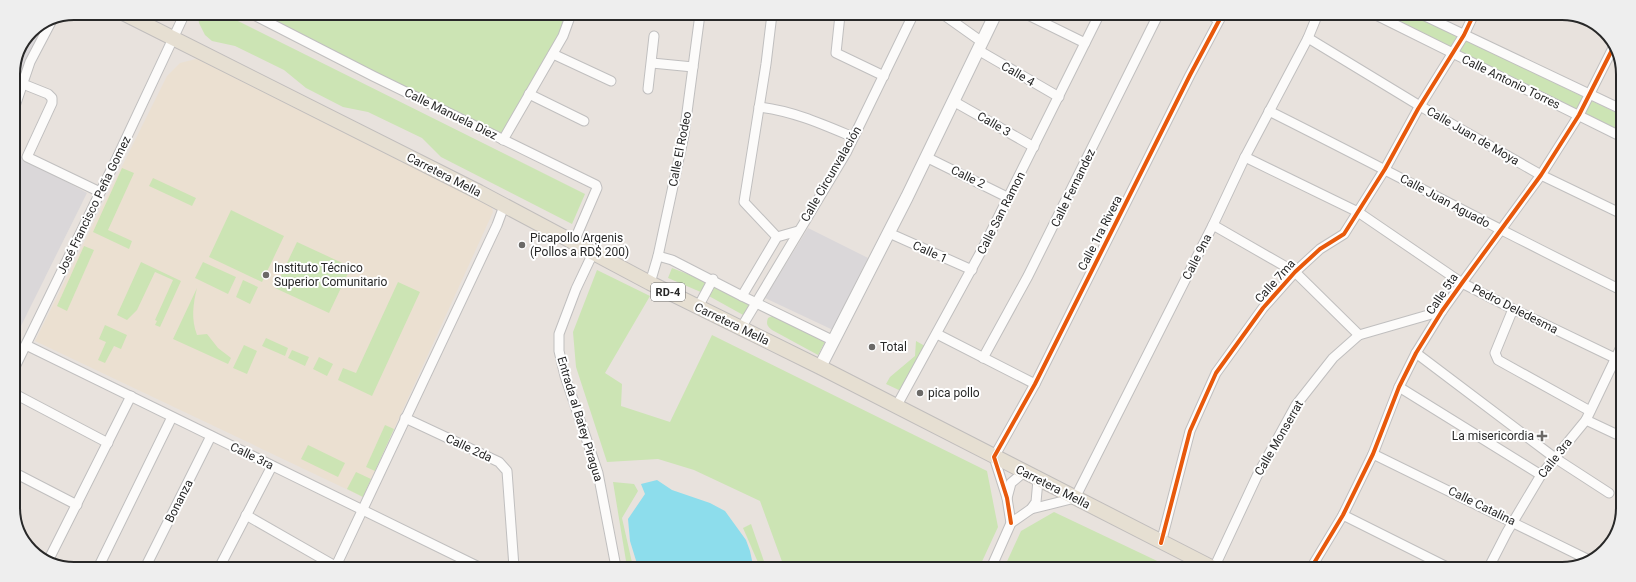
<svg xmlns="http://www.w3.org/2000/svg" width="1636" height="582" viewBox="0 0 1636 582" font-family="Roboto,sans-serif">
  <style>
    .industrial { fill: #dad7d9 }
    .education { fill: #ebe0d1 }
    .green { fill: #cce4b4 }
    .water { fill: #8dddec }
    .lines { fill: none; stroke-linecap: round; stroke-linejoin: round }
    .street-casing { stroke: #c0bfbf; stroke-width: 11 }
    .secondary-casing { stroke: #c0bfbf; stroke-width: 14 }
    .primary-casing { stroke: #c0bdbc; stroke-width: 16 }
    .street { stroke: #fcfbfa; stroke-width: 9 }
    .secondary { stroke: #fcfbfa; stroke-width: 12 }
    .primary { stroke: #e6dfd2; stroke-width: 14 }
    .cycleway-casing { stroke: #fff; stroke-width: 6 }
    .cycleway { stroke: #e8590c; stroke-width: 4 }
    .poi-dot { fill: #6b6967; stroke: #fff; stroke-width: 1.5 }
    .labels { text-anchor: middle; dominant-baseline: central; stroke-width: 4; stroke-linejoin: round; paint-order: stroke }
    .shield { fill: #fff; stroke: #686868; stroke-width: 1 }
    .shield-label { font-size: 11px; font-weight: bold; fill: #282828 }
    .street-label { font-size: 12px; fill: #282828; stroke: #fff }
    .poi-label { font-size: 12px; fill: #282828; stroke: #fff; text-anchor: start }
    .rim { fill: none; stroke: #282828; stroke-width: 2 }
  </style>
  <rect width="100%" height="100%" fill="#e8e2dd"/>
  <!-- industrial -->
  <g class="industrial">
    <polygon points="48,24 13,98 13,70 31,31"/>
    <polygon points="13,152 87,193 13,342"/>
    <polygon points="808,228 868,258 833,330 765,298"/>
  </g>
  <!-- education -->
  <polygon class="education" points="200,58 490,205 492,208 493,212 363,497 35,341 167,76 180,63"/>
  <!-- green -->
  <g class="green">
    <polygon points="199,13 222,13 585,194 572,224 441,157 422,138 368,112 343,107 306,88 284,70 235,46 212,41 205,35 199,23 198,16"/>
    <polygon points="251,13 571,14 503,140"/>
    <polygon points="1378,16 1416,16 1623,116 1622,137"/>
    <polygon points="122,168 134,173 108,230 132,241 129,249 93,232"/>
    <polygon points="153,178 196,198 192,206 149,186"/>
    <polygon points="231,210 284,236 262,282 209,257"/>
    <polygon points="297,242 351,267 329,313 275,288"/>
    <polygon points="84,246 94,250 67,311 57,306"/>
    <polygon points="141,262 181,281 160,327 155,325 157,321 155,320 173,280 155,272 137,310 127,320 117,315"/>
    <polygon points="203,262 236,277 228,294 195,278"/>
    <polygon points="672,268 708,282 703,293 668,278"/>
    <polygon points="597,270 650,296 605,373 622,384 621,406 670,422 712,335 987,471 998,527 979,568 784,567 760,501 694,470 658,459 607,462 576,367 573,332"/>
    <polygon points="243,280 258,287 250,304 236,297"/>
    <polygon points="398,282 420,292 372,396 338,380 343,368 356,373"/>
    <polygon points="713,284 752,305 745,316 707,295"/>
    <path d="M197,288C193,304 191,319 197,335L207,334L218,348L231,358L228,364L173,339Z"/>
    <path d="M774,315L826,340L818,355L772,330C767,326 766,324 768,318Z"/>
    <polygon points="105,325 127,335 121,349 114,346 105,363 98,360 106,342 99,339"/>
    <polygon points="266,338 288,348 285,356 262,346"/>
    <polygon points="916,341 925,346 901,391 886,384 890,377 915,356"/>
    <polygon points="244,345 257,351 247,374 233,368"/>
    <polygon points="292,350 309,357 305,366 288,358"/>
    <polygon points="319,357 333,364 327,376 313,369"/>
    <polygon points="385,425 394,429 375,471 366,467"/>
    <polygon points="308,445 345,463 338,477 301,459"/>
    <polygon points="356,472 371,479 363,497 347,489"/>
    <polygon points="613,482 634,484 638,491 622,518 633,567 627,567"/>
    <polygon points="1054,512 1172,568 1004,568 1021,531"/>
    <polygon points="751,524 766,567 760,567 743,528"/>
  </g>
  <!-- water -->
  <polygon class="water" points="657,480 672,490 710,503 725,511 746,540 750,551 753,565 751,567 638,567 630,541 628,519 645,494 641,484"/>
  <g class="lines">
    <defs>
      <g id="street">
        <polyline points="250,13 373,76 596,185 597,188 576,237 572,242"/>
        <polyline points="772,14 766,64 744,202 777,237"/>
        <polyline points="840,15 836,53 884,76"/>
        <polyline points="944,15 982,42"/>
        <polyline points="1028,15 1085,43"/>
        <polyline points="1210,15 1219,20"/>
        <polyline points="1378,16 1622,137"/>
        <polyline points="1425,16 1623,110"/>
        <polyline points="1308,38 1420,106 1541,175 1622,214"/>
        <polyline points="978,50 1059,97"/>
        <polyline points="553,54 611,81"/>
        <polyline points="652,63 693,67"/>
        <polyline points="23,84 48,94 52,98 52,103 27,157 100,192"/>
        <polyline points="648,89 654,36"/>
        <polyline points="529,94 584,121"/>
        <polyline points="953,101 1034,147"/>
        <path d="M759,107C793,111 822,124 853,137"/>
        <path d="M1269,111C1387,170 1503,232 1621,290"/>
        <polyline points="13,112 30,62 51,22"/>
        <polyline points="503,140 563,36 571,14"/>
        <polyline points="926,157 1009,198"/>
        <polyline points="1245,157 1358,212 1462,283 1513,309 1621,361"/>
        <polyline points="1213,225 1295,272 1359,335"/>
        <polyline points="798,231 777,237 742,296 834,341"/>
        <polyline points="889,233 972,270"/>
        <polyline points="593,253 576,289 559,334 559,351 565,376 598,473 616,567"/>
        <polyline points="658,256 672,260 742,296"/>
        <polyline points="650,283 658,256 684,135 700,14"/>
        <polyline points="698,307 713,279"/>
        <polyline points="1513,309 1495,353 1498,360 1590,411"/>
        <polyline points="741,328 846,153 913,15"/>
        <polyline points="937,334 1035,384"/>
        <polyline points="26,345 479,567"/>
        <polyline points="1416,353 1555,458 1609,493"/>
        <polyline points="983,358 1028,276 1158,15"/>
        <polyline points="13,371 116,160 185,13"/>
        <polyline points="1399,387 1541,475"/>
        <polyline points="13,393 108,443"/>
        <polyline points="896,407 983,248 1099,15"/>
        <polyline points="405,418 499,462 507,471 514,567"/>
        <polyline points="1586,420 1620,436"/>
        <polyline points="1373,454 1589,560"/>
        <polyline points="13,472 77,505"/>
        <polyline points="1007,498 1011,483 1024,472"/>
        <polyline points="1031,509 1075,498 1213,225 1245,157 1308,38 1317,16"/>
        <polyline points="246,515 335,566"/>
        <polyline points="1343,515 1451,569"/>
        <polyline points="1011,523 1007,498 994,457 1035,384 1190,75 1222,15"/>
        <polyline points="1161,543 1190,431 1216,373 1263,308 1295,272 1320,249 1344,234 1385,169 1418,109 1464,35 1473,16"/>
        <polyline points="48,561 131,396"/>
        <polyline points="99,566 172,417"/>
        <polyline points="146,566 211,436"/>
        <polyline points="220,566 272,466"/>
        <polyline points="336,566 497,225 504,206"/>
        <polyline points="991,568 1011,523 1031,509 1036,502 1038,480"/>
        <polyline points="1214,568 1257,476 1296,405 1333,358 1359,335 1442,311"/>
        <polyline points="1311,568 1343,515 1373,454 1399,387 1416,353 1442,311 1462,283 1541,175 1579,115 1614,46"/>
        <polyline points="1488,569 1507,532 1541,475 1586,420 1621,347"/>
      </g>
      <polyline id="secondary" points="820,367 907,197 995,15"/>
      <polyline id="primary" points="123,13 479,192 650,283 820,367 1213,568"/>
    </defs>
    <!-- street casing -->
    <use href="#street" class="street-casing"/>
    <!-- secondary casing -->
    <use href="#secondary" class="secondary-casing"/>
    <!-- primary casing -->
    <use href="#primary" class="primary-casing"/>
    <!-- street -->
    <use href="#street" class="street"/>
    <!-- secondary -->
    <use href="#secondary" class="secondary"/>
    <!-- primary -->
    <use href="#primary" class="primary"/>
    <defs>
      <g id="cycleway">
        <polyline points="1011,523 1007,498 994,457 1035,384 1190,75 1222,15"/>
        <polyline points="1161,543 1190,431 1216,373 1263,308 1295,272 1320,249 1344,234 1385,169 1418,109 1464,35 1473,16"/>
        <polyline points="1311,568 1343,515 1373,454 1399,387 1416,353 1442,311 1462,283 1541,175 1579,115 1614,46"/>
      </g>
    </defs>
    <!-- cycleway casing -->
    <use href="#cycleway" class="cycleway-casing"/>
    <!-- cycleway -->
    <use href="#cycleway" class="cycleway"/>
  </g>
  <!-- markers -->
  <g class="poi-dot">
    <circle cx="522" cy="245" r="4"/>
    <circle cx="266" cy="275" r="4"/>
    <circle cx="872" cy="347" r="4"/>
    <circle cx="920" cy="393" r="4"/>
    <path d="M1540 430h4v4h4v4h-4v4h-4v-4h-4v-4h4z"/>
  </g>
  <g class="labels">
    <!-- shield labels -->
    <rect class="shield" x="651" y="283" width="34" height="18" rx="3"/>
    <g class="shield-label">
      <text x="668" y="292">RD-4</text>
    </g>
    <!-- street labels -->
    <g class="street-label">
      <text transform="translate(1018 74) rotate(30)">Calle 4</text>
      <text transform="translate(1511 82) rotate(26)">Calle Antonio Torres</text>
      <text transform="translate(451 114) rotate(26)">Calle Manuela Diez</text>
      <text transform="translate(994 124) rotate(30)">Calle 3</text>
      <text transform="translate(1473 136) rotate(30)">Calle Juan de Moya</text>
      <text transform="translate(680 149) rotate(-79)">Calle El Rodeo</text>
      <text transform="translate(831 174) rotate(-60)">Calle Circunvalación</text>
      <text transform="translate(444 175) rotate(27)">Carretera Mella</text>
      <text transform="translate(968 177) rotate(26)">Calle 2</text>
      <text transform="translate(1073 188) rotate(-64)">Calle Fernandez</text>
      <text transform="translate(1445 201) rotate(28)">Calle Juan Aguado</text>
      <text transform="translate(94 205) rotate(-64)">José Francisco Peña Gomez</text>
      <text transform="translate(1001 213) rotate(-63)">Calle San Ramon</text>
      <text transform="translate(1100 233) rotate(-63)">Calle 1ra Rivera</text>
      <text transform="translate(930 252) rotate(24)">Calle 1</text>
      <text transform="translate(1197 257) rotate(-63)">Calle 9na</text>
      <text transform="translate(1275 281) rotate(-48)">Calle 7ma</text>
      <text transform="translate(1442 294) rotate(-56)">Calle 5ta</text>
      <text transform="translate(1515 309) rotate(27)">Pedro Deledesma</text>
      <text transform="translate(732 324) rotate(26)">Carretera Mella</text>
      <text transform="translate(580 419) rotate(73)">Entrada al Batey Piragua</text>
      <text transform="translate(1279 438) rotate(-60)">Calle Monserrat</text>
      <text transform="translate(469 448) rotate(25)">Calle 2da</text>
      <text transform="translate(252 456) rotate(26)">Calle 3ra</text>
      <text transform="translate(1555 458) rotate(-52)">Calle 3ra</text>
      <text transform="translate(1053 487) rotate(27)">Carretera Mella</text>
      <text transform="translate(179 501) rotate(-63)">Bonanza</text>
      <text transform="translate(1482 506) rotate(26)">Calle Catalina</text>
    </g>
    <!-- poi labels -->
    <g class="poi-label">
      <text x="530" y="238">Picapollo Argenis<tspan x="530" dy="14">(Pollos a RD$ 200)</tspan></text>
      <text x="274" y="268">Instituto Técnico<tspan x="274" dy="14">Superior Comunitario</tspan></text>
      <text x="880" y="347">Total</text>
      <text x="928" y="393">pica pollo</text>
      <text x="1534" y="436" text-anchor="end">La misericordia</text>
    </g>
  </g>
  <!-- crop -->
  <path d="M0 0H1636V582H0ZM74 20H1562A54 54 0 0 1 1616 74V508A54 54 0 0 1 1562 562H74A54 54 0 0 1 20 508V74A54 54 0 0 1 74 20Z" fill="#eee" fill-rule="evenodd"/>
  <path class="rim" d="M74 20H1562A54 54 0 0 1 1616 74V508A54 54 0 0 1 1562 562H74A54 54 0 0 1 20 508V74A54 54 0 0 1 74 20Z"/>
</svg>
